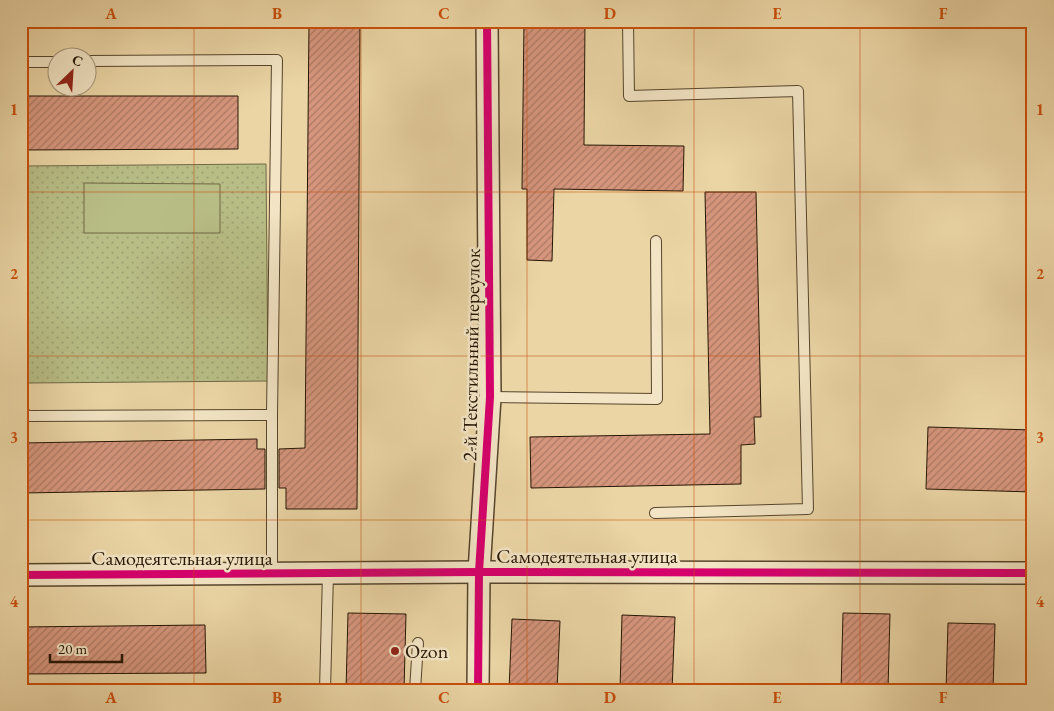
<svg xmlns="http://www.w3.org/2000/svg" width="1054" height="711" viewBox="0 0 1054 711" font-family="'EB Garamond',serif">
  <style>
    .grass { fill: url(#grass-dots); stroke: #6e6945 }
    .garden { fill: #b8bd86; stroke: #6e6945 }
    .building { fill: url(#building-hatch); stroke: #251504 }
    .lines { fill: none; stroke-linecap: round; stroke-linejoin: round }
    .service-casing { stroke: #56452c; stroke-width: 12 }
    .minor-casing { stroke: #56452c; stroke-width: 24 }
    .service { stroke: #f2e4c4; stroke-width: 10 }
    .minor { stroke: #f2e4c4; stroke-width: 21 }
    .cycleway-casing { stroke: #f2e4c4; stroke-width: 11 }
    .cycleway { stroke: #d6006c; stroke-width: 8 }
    .grid { fill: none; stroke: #cb4f0b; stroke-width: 1; stroke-opacity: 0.55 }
    .poi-dot { fill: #8f2418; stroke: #f2e4c4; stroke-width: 2 }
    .labels { text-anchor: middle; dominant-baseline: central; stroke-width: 5; stroke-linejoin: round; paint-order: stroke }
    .street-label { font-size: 20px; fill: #251504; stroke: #f2e4c4 }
    .poi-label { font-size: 20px; fill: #251504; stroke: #f2e4c4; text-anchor: start }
    .neatline { fill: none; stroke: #cb4f0b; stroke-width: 2 }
    .grid-label { font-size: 16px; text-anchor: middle; font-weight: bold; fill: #cb4f0b }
  </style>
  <defs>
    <pattern id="grass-dots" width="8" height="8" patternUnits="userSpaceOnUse" patternTransform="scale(1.25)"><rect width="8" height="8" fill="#b8bd86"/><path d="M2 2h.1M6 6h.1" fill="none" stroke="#9ea272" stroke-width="1.8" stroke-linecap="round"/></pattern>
    <pattern id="building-hatch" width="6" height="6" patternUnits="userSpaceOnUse" patternTransform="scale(1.25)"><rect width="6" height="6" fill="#d6967d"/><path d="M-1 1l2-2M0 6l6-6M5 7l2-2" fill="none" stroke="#ad7964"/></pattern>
  </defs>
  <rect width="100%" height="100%" fill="#ebd5a5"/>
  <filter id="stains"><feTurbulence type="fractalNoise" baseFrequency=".004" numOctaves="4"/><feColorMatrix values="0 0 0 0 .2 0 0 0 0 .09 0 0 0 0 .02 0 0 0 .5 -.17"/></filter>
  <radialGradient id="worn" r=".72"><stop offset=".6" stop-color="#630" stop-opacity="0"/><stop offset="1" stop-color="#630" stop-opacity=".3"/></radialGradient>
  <!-- grass -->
  <polygon class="grass" points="266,164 268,381 28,383 26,166"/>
  <!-- garden -->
  <polygon class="garden" points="84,183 220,184 220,233 84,233"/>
  <!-- building -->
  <g class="building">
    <polygon points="309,21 360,21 357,509 286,509 286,488 279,488 279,449 305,448"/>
    <polygon points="524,21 585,21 584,145 684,146 683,191 554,189 552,261 527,260 527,189 522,189"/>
    <polygon points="21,96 238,96 238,149 21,150"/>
    <polygon points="705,192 756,192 761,417 754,417 755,444 741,445 741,484 531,488 530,437 710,434"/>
    <polygon points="928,427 1033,430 1033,492 926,489"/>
    <polygon points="257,439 257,449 265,449 265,489 21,493 21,443"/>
    <polygon points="348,613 406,614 404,690 346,690"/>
    <polygon points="843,613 890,614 888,690 841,690"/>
    <polygon points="622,615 675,617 672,690 620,690"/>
    <polygon points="512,619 560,621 557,690 509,690"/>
    <polygon points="948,623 995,624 993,690 946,690"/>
    <polygon points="205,625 206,673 21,674 21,627"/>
  </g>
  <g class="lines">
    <defs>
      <g id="service">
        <polyline points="628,21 629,96 798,91 808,509 655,513"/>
        <polyline points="88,61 277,60 272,415 272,574"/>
        <polyline points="21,62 58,62"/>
        <polyline points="490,397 657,399 656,241"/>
        <polyline points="21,410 28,416 272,415"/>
        <polyline points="325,690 328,573"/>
        <polyline points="415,690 418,643"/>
      </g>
      <g id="minor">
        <polyline points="21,575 479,572 1033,573"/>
        <polyline points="478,690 479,572 490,397 487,21"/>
      </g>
    </defs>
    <!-- service casing -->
    <use href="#service" class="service-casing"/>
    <!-- minor casing -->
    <use href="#minor" class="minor-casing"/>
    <!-- service -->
    <use href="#service" class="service"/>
    <!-- minor -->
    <use href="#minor" class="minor"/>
    <defs>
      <g id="cycleway">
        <polyline points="21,575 479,572 1033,573"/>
        <polyline points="478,690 479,572 490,397 487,21"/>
      </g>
    </defs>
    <!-- cycleway casing -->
    <use href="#cycleway" class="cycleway-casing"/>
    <!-- cycleway -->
    <use href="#cycleway" class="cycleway"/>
  </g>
  <!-- grid -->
  <path class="grid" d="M194,21V690M361,21V690M527,21V690M694,21V690M860,21V690M21,192H1033M21,356H1033M21,520H1033"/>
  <!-- markers -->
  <circle class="poi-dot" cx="395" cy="651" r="5"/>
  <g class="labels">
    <!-- street labels -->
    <g class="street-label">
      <text transform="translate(471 355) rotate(-89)">2-й Текстильный переулок</text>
      <text x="587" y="556">Самодеятельная улица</text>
      <text x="182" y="558">Самодеятельная улица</text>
    </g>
    <!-- poi labels -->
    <g class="poi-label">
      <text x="405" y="651">Ozon</text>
    </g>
  </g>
  <!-- margin -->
  <rect width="1054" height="711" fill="none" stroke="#ebd5a5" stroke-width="55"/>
  <!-- north arrow -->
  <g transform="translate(72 72) rotate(25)"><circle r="24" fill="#f2e4c4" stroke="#a09177"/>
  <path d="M0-4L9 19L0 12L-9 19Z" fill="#8f2418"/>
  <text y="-8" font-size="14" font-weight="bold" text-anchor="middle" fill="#251504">С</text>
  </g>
  <!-- scale -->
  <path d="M50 654v8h72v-8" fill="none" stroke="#251504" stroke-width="2.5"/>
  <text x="58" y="654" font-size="15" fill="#251504" stroke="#f2e4c4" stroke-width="4" paint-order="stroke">20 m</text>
  <rect x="28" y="28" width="998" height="656" class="neatline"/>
  <g class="grid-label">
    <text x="111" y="19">A</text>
    <text x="277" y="19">B</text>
    <text x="444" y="19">C</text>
    <text x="610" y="19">D</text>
    <text x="777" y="19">E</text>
    <text x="943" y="19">F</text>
    <text x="14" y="115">1</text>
    <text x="1040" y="115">1</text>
    <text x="14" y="279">2</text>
    <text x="1040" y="279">2</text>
    <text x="14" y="443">3</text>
    <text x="1040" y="443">3</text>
    <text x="14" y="607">4</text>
    <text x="1040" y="607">4</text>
    <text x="111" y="703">A</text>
    <text x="277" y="703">B</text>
    <text x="444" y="703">C</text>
    <text x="610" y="703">D</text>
    <text x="777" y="703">E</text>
    <text x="943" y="703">F</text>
  </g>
  <rect width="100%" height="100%" filter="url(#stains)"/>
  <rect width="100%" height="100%" fill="url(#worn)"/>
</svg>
